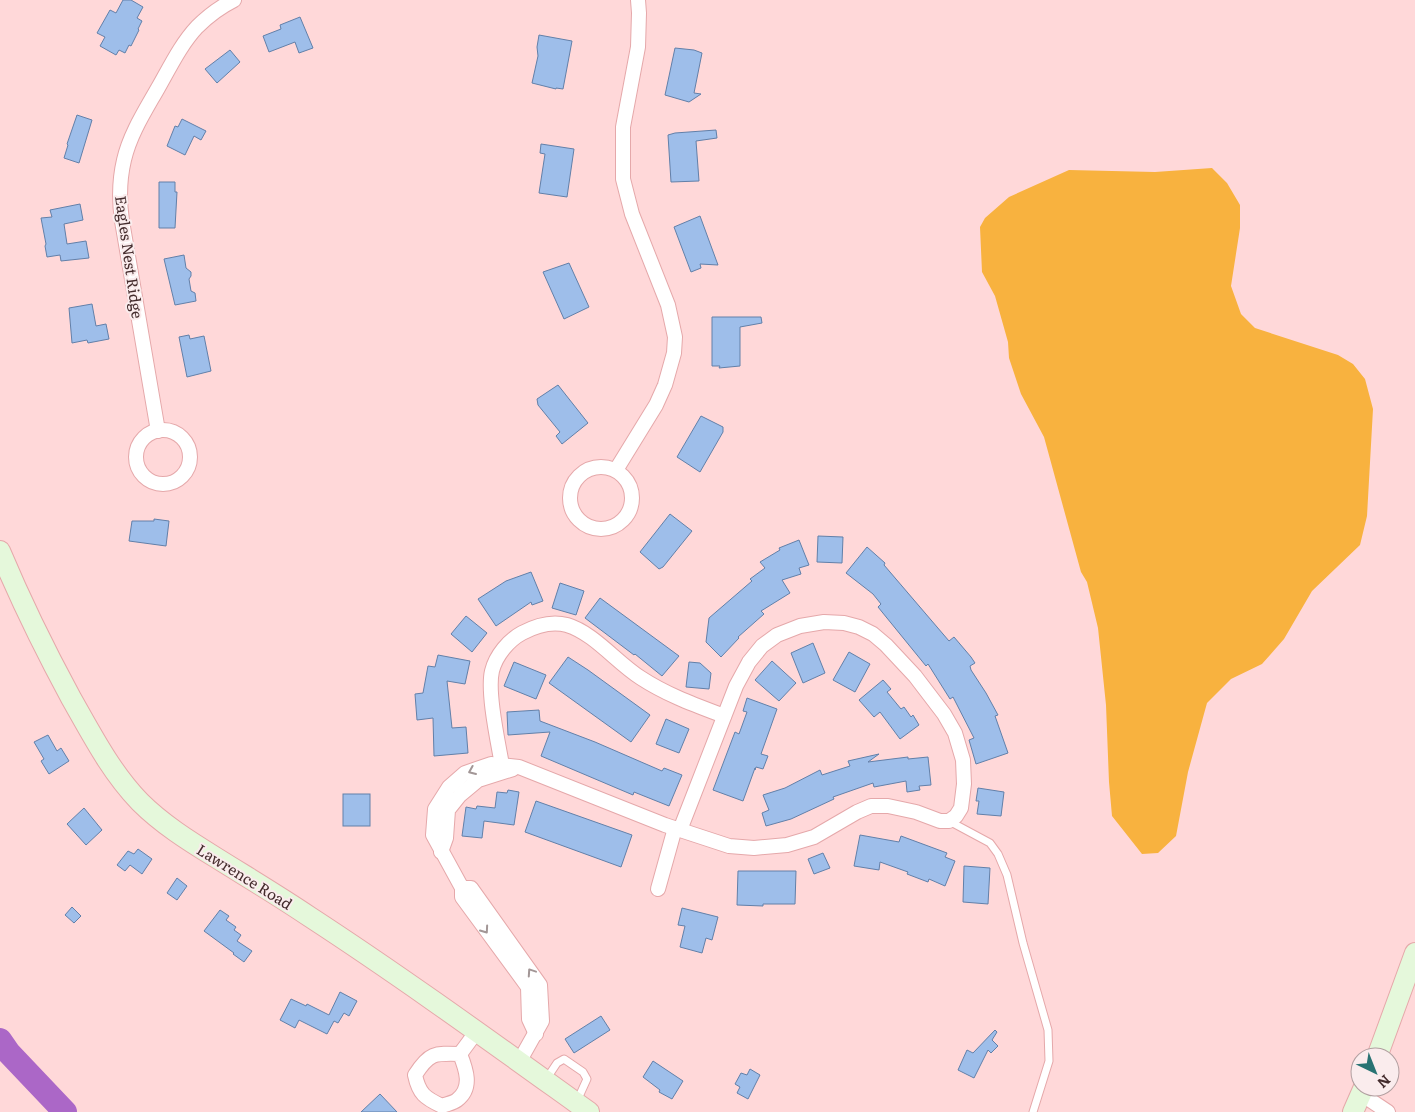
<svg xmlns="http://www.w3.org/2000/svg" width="1415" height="1112" viewBox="0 0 1415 1112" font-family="Literata,serif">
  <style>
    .green { fill: #f8b23f }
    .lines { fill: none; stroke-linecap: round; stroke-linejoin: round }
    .river { stroke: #ab67c7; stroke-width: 24 }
    .building { fill: #9ebeea; stroke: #6280a9 }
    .lane-casing { stroke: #e5a8aa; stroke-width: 9 }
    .street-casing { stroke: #e5a8aa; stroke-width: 16 }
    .secondary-casing { stroke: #e5a8aa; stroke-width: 22 }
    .lane { stroke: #fff; stroke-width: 7 }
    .street { stroke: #fff; stroke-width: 14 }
    .secondary { stroke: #e5f8db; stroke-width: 20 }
    .oneway { stroke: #a29696 }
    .labels { text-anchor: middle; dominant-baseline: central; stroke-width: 4; stroke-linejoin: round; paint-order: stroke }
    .street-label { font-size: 15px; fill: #442c2d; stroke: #faeced }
  </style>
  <rect width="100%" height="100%" fill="#ffd8d9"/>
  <!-- green -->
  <polygon class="green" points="1212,168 1227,183 1240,205 1240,228 1231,286 1241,314 1255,328 1338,355 1353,364 1365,379 1373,409 1367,516 1360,545 1312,591 1284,639 1262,664 1231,679 1207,703 1188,772 1176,836 1158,853 1142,854 1112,816 1109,782 1106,705 1098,628 1087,582 1081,572 1044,437 1021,394 1009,358 1008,342 995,296 982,272 980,227 985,218 1009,197 1069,170 1155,172"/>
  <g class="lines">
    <!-- river -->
    <polyline class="river" points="0,1040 9,1053 65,1112"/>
  </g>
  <!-- building -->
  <g class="building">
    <polygon points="123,0 131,0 143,7 137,18 142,21 138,29 139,30 131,46 129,45 125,53 119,50 116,55 100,46 105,37 97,33 110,10 116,13"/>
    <polygon points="300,17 313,48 299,53 295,42 269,52 263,36 281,29 280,25"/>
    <polygon points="539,35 572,41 563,89 556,88 556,89 532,83 538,56 537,47"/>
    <polygon points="675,48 694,50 702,53 694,93 701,94 689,102 665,95"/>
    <polygon points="230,50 240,62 217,83 205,69"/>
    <polygon points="77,115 92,120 79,163 64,158 68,145 67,144"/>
    <polygon points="182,119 206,131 201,140 194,136 185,155 167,146 175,126 178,127"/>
    <polygon points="716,130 717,138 696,141 699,181 671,182 668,135 675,133"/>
    <polygon points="541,144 574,149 567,197 539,193 545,154 540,153"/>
    <polygon points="159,182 175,182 175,192 177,192 175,228 159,228"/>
    <polygon points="80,204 83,220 64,224 67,244 86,241 89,258 61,261 60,255 47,257 45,246 46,244 41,218 52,217 50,210"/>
    <polygon points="700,216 718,265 700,264 701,268 691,272 674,227"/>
    <polygon points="184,255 186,268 191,272 191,276 189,279 191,291 195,293 196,301 175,305 164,259"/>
    <polygon points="569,263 589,307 564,319 543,272"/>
    <polygon points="92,304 96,326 106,324 109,339 88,343 87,340 72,343 69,308"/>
    <polygon points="712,317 761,317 762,323 740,327 740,366 719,368 720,366 712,366"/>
    <polygon points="189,335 190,339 204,336 211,371 187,377 179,337"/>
    <polygon points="558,385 588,423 562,444 556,436 560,432 538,405 537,399"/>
    <polygon points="701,416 723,427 723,432 700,472 677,457"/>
    <polygon points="670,514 692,531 663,567 659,569 640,552"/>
    <polygon points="154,519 169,521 166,546 129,541 132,521 154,521"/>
    <polygon points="818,536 843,537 842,563 817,562"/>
    <polygon points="799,540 809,565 799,568 801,574 782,580 790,593 761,611 764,614 738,637 739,638 721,657 706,642 709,618 752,581 750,579 765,568 760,562 780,550 779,548"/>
    <polygon points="867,547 885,563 884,565 949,641 954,637 971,657 975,663 970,666 971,670 986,693 998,715 995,716 1008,753 976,764 969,740 974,738 953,697 950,699 928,664 926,666 878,607 881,604 873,594 846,573"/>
    <polygon points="531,572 543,601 532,605 531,602 496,626 478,599 506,581"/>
    <polygon points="560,583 584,591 576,615 552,608"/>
    <polygon points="600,598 679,656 662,676 635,654 634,655 585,618"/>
    <polygon points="466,616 487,633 472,652 451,634"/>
    <polygon points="813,643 825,673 803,683 791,653"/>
    <polygon points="849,652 870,664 855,692 833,680"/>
    <polygon points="438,655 470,661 465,684 447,681 452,728 466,727 468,753 434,756 433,718 417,720 415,694 423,693 428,666 435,667"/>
    <polygon points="568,657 588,670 650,715 631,742 549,683"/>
    <polygon points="772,661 796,683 779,701 755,680"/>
    <polygon points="514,662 546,675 536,699 504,686"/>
    <polygon points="689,662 700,663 711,673 709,689 686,687"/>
    <polygon points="883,680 891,689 887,692 901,709 904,707 911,717 913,715 919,725 900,739 880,712 874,717 859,700"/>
    <polygon points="747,698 777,709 761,754 768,756 763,769 756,767 755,770 755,768 743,801 713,790 735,732 739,734 747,712 743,711"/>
    <polygon points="539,710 540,721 595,742 662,771 664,768 682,775 669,806 634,792 633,795 541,756 550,732 508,735 507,712"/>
    <polygon points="666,719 689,729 679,753 656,744"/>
    <polygon points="48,735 57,751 61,748 69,761 49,774 41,761 44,759 34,742"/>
    <polygon points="879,754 868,762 908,757 908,759 928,757 931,785 919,786 920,790 907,792 906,781 874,787 873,783 833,797 834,799 791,819 766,826 762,813 769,810 763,795 785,788 820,770 822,775 850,766 848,761"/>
    <polygon points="978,788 1004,792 1001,816 977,814 979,801 976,801"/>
    <polygon points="508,790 519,792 514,825 484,821 482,838 462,836 466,807 476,809 477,806 495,808 497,792 507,793"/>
    <rect x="343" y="794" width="27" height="32"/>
    <polygon points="536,801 632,835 621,867 525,832"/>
    <polygon points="84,808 102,830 86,845 67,824"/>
    <polygon points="860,835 899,842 901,836 947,853 945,857 955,861 945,886 929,879 928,882 907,874 908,872 880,862 879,870 854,866"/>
    <polygon points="138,849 152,859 142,874 130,865 125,871 117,865 128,851 134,854"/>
    <polygon points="823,853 830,868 814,874 808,859"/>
    <polygon points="964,866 990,868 988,904 963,902"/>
    <polygon points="738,871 796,871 795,904 763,904 763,906 737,905"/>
    <polygon points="177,878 187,886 177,900 167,893"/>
    <polygon points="72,907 81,916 74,923 65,915"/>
    <polygon points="682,908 718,917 712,940 706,938 702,953 680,947 685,926 678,925"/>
    <polygon points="220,910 229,916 226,920 236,927 234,930 241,935 237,941 252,951 244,962 233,954 234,953 204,931"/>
    <polygon points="340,992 357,1001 349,1016 344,1013 338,1023 334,1021 327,1034 299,1020 295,1028 280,1020 291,999 304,1005 306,1006 307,1004 329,1015"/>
    <polygon points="601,1016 610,1030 574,1053 565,1039"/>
    <polygon points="995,1030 997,1032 992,1040 998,1046 991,1053 988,1050 974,1078 958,1070 967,1050 973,1053"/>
    <polygon points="653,1061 683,1081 672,1099 659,1092 660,1090 643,1077"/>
    <polygon points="750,1069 760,1075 748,1099 737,1093 740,1087 735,1084 741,1073 747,1075"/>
    <polygon points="380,1094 397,1112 361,1112"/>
  </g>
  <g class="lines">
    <defs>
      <g id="lane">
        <polyline points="949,821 990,843 998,854 1007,875 1023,943 1048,1030 1049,1061 1033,1112"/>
        <polyline points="547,1078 557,1063 564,1059 583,1072 587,1079 577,1101"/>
      </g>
      <g id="street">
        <circle cx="163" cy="457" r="27"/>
        <path d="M158,431L122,221C119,200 119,181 124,160C130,134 145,111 158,88C170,67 181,44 197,27C208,16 220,7 234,0"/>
        <circle cx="601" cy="498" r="31"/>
        <polyline points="616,470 656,405 665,385 674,353 675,337 668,305 632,214 623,179 623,127 638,47 639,13 638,0"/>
        <path d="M502,765C498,742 487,692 492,671C496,655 509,640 522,633C535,626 552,621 567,625C594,633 617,663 641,678C667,695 695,705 724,716"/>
        <polyline points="441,852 446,838 448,810 460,795 478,780 513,769"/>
        <polyline points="462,888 471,888 540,985 542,1021 519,1062"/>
        <polyline points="658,889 675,828"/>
        <polyline points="536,1034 529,1019 528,987 462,897 462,888 433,835 435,809 449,787 465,773 491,764 519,767 665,825 729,846 754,848 787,845 814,837 857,812 871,806 888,806 916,812 940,821 949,821 956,816 961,808 964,784 963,760 955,733 944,714 915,676 886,645 873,634 859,627 844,623 824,622 800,626 777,635 762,646 749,662 736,686 680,830"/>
        <path d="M460,1054C434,1053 429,1053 415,1075C419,1094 425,1098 442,1106C447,1104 453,1103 457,1100C473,1088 466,1069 460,1054L477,1031"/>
        <polyline points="1361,1094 1388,1112"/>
      </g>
      <g id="secondary">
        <path d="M0,551C21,601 45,650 71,698C92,735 111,772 140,802C162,824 189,841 215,857C247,877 279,896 310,917C405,979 497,1046 589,1112"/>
        <polyline points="1377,1057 1415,953"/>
        <polyline points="1353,1112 1364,1087"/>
      </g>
    </defs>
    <!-- lane casing -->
    <use href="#lane" class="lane-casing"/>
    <!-- street casing -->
    <use href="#street" class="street-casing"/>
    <!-- secondary casing -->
    <use href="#secondary" class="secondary-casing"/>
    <!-- lane -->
    <use href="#lane" class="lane"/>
    <!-- street -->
    <use href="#street" class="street"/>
    <!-- secondary -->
    <use href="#secondary" class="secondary"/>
  </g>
  <!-- one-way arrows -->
  <defs><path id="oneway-chevron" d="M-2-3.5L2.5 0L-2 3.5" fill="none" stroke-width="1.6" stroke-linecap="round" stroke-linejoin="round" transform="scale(1.25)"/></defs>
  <g class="oneway">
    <use href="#oneway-chevron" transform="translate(472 771) rotate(157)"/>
    <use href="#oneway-chevron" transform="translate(485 930) rotate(55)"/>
    <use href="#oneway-chevron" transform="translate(531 972) rotate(-124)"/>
  </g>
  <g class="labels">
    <!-- street labels -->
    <g class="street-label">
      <text transform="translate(130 257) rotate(82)">Eagles Nest Ridge</text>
      <text transform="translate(245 876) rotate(32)">Lawrence Road</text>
    </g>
  </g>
  <!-- north arrow -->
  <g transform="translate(1375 1072) rotate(137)"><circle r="24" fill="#faeced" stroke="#b19fa0"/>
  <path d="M0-4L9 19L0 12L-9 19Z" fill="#287373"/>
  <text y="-8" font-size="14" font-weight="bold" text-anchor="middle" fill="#442c2d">N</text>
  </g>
</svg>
